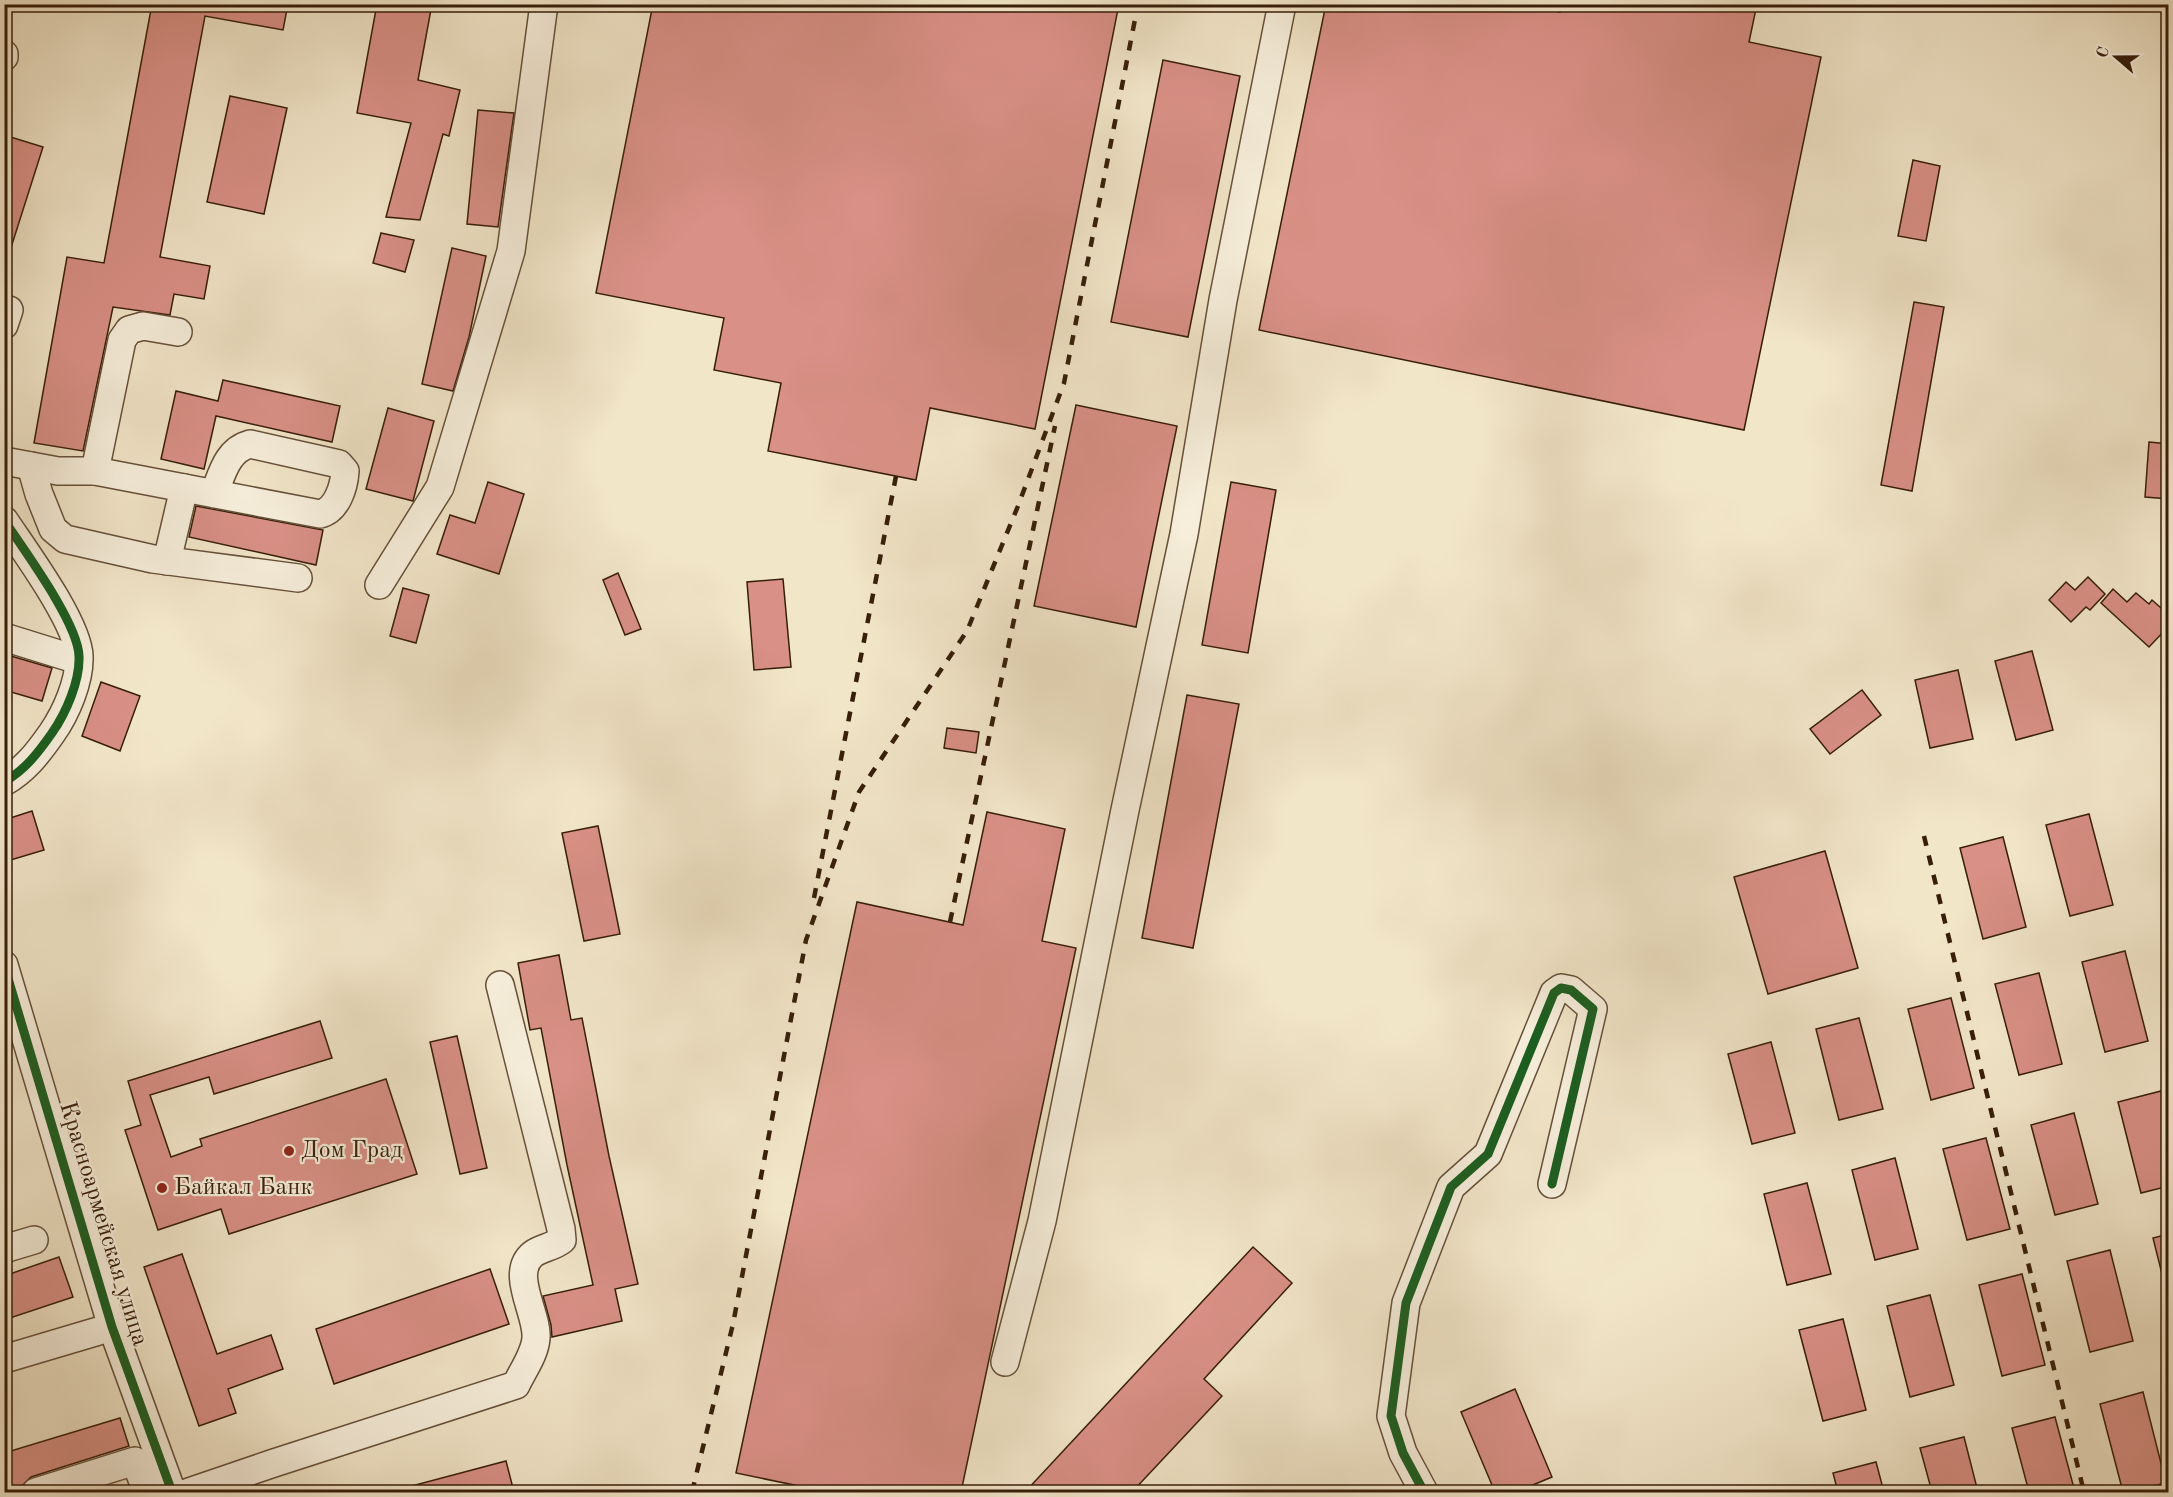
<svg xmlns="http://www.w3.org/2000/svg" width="2173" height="1497" viewBox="0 0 2173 1497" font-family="'Old Standard TT',serif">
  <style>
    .building { fill: #d99086; stroke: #371e0a; stroke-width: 1.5 }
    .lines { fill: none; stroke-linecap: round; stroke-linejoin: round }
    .minor-casing { stroke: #66503a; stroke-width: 30 }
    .minor { stroke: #f7efdc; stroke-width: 27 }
    .rail { stroke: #371e0a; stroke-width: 4.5; stroke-dasharray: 10 10; stroke-linecap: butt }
    .cycleway-casing { stroke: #f7efdc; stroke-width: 13 }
    .cycleway { stroke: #1b5e20; stroke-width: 9 }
    .poi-dot { fill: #8f2418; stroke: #f7efdc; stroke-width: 2 }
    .labels { text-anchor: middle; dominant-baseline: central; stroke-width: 4.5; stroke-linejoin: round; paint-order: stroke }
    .poi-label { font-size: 24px; fill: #371e0a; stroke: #f7efdc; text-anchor: start }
    .street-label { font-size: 24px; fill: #371e0a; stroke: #f7efdc }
  </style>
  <rect width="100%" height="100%" fill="#f2e6c9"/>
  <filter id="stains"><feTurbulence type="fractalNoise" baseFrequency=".00333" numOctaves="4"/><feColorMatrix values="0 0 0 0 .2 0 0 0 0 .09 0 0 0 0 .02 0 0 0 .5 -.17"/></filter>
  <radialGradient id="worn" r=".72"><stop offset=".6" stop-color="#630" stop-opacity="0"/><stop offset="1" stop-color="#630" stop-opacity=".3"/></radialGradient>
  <!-- building -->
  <g class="building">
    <polygon points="152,4 288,4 283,30 205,16 160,257 210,266 204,299 174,294 170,315 113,307 83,451 34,443 67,257 104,263"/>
    <polygon points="377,4 432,4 418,80 460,90 449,136 443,134 420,220 386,217 411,123 357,113"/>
    <polygon points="653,4 1119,4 1035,429 930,408 916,480 768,451 781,383 714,370 724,318 596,293"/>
    <polygon points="1326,4 1528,4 1560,12 1561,4 1757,4 1749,42 1821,57 1744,430 1259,330"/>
    <polygon points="1163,60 1240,76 1188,337 1111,322"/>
    <polygon points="230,96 287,108 264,214 207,202"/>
    <polygon points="478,110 514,113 498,227 467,224"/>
    <polygon points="4,135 43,147 8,257 4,256"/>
    <polygon points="1913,160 1940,166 1926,241 1898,236"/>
    <polygon points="381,233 414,240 405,272 373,263"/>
    <polygon points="452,248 486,256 469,337 453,391 422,384"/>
    <polygon points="1914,302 1944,307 1912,491 1881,485"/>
    <polygon points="223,380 340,406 332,442 216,416 204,469 161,459 176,391 218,401"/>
    <polygon points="1076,405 1177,426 1136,627 1034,606"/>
    <polygon points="388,408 434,421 413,501 366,489"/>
    <polygon points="2149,442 2169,444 2169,499 2145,497"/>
    <polygon points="488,482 524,494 499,574 437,554 450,515 475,523"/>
    <polygon points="1231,482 1276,490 1248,653 1202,645"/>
    <polygon points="196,506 323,530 316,565 189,537"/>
    <polygon points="618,573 641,629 625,635 603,580"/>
    <polygon points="2088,577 2105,594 2090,610 2086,607 2071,622 2049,600 2066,582 2075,590"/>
    <polygon points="783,579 791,667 754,670 747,582"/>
    <polygon points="403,588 429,595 416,643 390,636"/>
    <polygon points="2113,589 2127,602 2136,593 2149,604 2152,600 2169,615 2169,626 2149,647 2101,603"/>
    <polygon points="2032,651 2053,730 2016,740 1995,661"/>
    <polygon points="4,654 52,668 42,701 4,690"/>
    <polygon points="1958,670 1973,739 1930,748 1915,680"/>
    <polygon points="101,682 140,696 120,751 82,736"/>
    <polygon points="1862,690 1881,715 1830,754 1810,729"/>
    <polygon points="1187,695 1239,704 1193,948 1142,938"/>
    <polygon points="947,728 979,732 976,753 944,748"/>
    <polygon points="32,811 44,850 4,862 4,820"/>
    <polygon points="987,812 1065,829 1042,941 1076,948 961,1492 828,1492 736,1473 857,902 963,925"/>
    <polygon points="2089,814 2113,905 2070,916 2046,825"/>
    <polygon points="598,826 620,934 584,941 562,833"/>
    <polygon points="2003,837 2026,927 1983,939 1960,848"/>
    <polygon points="1825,851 1858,968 1768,994 1734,877"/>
    <polygon points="2125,951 2148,1041 2105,1052 2082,962"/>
    <polygon points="559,955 571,1020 582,1018 609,1156 638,1284 615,1289 622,1321 552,1337 551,1325 543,1296 593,1285 567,1165 541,1028 530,1030 518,963"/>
    <polygon points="2039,973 2062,1064 2019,1075 1995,984"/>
    <polygon points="1951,998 1974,1088 1931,1100 1908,1009"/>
    <polygon points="1859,1018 1883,1109 1839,1120 1816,1029"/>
    <polygon points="320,1021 332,1058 214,1094 209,1077 150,1095 171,1157 202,1146 200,1139 386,1079 417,1174 229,1234 221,1209 158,1230 125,1130 141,1125 128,1081"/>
    <polygon points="457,1036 487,1168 460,1174 430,1042"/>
    <polygon points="1771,1042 1795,1133 1752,1144 1728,1054"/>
    <polygon points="2161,1091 2169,1121 2169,1186 2141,1193 2118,1102"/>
    <polygon points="2074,1113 2098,1204 2055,1215 2031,1125"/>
    <polygon points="1986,1138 2010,1229 1967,1240 1943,1149"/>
    <polygon points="1895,1158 1918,1249 1875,1260 1852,1170"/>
    <polygon points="1807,1183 1831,1274 1787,1285 1764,1194"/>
    <polygon points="2169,1234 2169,1278 2163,1278 2153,1238"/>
    <polygon points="1253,1247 1292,1283 1204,1379 1222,1396 1132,1492 1025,1492"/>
    <polygon points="2110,1250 2133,1341 2090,1352 2067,1261"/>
    <polygon points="182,1254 217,1354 271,1335 283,1369 228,1389 236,1413 199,1426 144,1267"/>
    <polygon points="59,1257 73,1297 4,1320 4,1276"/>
    <polygon points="490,1269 509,1324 334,1384 316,1329"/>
    <polygon points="2022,1274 2045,1365 2002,1376 1979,1285"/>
    <polygon points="1930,1295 1954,1385 1910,1397 1887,1306"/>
    <polygon points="1843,1319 1866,1410 1823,1421 1799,1330"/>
    <polygon points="1515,1389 1552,1477 1516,1492 1495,1492 1461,1412"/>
    <polygon points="2143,1392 2166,1483 2123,1492 2100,1404"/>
    <polygon points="2055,1417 2075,1492 2029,1492 2012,1428"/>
    <polygon points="120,1418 129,1446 31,1477 23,1485 4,1490 4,1453"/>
    <polygon points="1964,1437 1978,1492 1932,1492 1920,1448"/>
    <polygon points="506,1461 514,1492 405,1492 404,1488"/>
    <polygon points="1876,1462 1884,1492 1838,1492 1833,1473"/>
  </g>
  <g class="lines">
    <defs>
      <g id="minor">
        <polyline points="4,54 4,57"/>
        <polyline points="4,325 9,310"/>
        <path d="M4,461L58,471H95L320,514C337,510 344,487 345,471L339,464L250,444C227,450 222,474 214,494"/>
        <polyline points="31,466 39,494 53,529 65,539 153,559 298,578"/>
        <polyline points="95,471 122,340 129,330 143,326 178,332"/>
        <path d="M4,520C24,550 78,623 79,656C80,681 66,713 52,733C38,753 25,770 4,782"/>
        <polyline points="167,561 184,488"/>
        <polyline points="379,585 440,487 511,251 544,4"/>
        <polyline points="4,637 78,660"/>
        <polyline points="4,965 112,1327 172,1492"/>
        <polyline points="4,1249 34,1240"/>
        <polyline points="4,1359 112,1327"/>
        <polyline points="1005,1362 1042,1221 1125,810 1184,534 1223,300 1282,4"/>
        <polyline points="36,1492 135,1461 147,1492"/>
        <path d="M189,1492L274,1463L516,1385C523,1370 535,1354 536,1338C538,1314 509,1273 533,1254C541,1248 553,1247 562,1240L561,1229L500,985"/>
        <polyline points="1424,1492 1403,1453 1391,1416 1406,1303 1451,1187 1488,1154 1554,993 1561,988 1571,990 1593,1009 1552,1184"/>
      </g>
    </defs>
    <!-- minor casing -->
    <use href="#minor" class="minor-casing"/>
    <!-- minor -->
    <use href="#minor" class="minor"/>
    <!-- rail -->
    <g class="rail">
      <polyline points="1924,836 2084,1492"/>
      <polyline points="814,898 896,476"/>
      <polyline points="950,922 1055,426"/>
      <polyline points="692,1492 733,1324 806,940 859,792 967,631 1018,506 1064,383 1138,4"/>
      <polyline points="801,1492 802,1487"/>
    </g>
    <defs>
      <g id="cycleway">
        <path d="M4,520C24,550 78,623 79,656C80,681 66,713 52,733C38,753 25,770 4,782"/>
        <polyline points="4,965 112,1327 172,1492"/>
        <polyline points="1424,1492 1403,1453 1391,1416 1406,1303 1451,1187 1488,1154 1554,993 1561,988 1571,990 1593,1009 1552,1184"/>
      </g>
    </defs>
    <!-- cycleway casing -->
    <use href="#cycleway" class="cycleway-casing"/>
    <!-- cycleway -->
    <use href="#cycleway" class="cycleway"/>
  </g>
  <!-- markers -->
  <g class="poi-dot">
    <circle cx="289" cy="1151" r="6"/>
    <circle cx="162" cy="1188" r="6"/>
  </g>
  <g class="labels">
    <!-- poi labels -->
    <g class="poi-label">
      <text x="301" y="1151">Дом Град</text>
      <text x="174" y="1188">Байкал Банк</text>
    </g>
    <!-- street labels -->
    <g class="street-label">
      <text transform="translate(103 1224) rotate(73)">Красноармейская улица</text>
    </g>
  </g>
  <!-- margin -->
  <rect width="2173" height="1497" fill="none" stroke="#f2e6c9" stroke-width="24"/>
  <rect x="6" y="6" width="2161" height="1485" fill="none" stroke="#371e0a" stroke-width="3"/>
  <rect x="12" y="12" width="2149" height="1473" fill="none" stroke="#371e0a" stroke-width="1.5"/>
  <!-- north arrow -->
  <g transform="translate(2116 57) rotate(290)" stroke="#f7efdc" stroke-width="4.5" paint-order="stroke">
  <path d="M0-4.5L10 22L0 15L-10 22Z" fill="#371e0a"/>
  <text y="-9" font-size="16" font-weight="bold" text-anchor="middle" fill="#371e0a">С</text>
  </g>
  <rect width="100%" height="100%" filter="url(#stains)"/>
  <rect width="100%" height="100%" fill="url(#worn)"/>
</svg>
